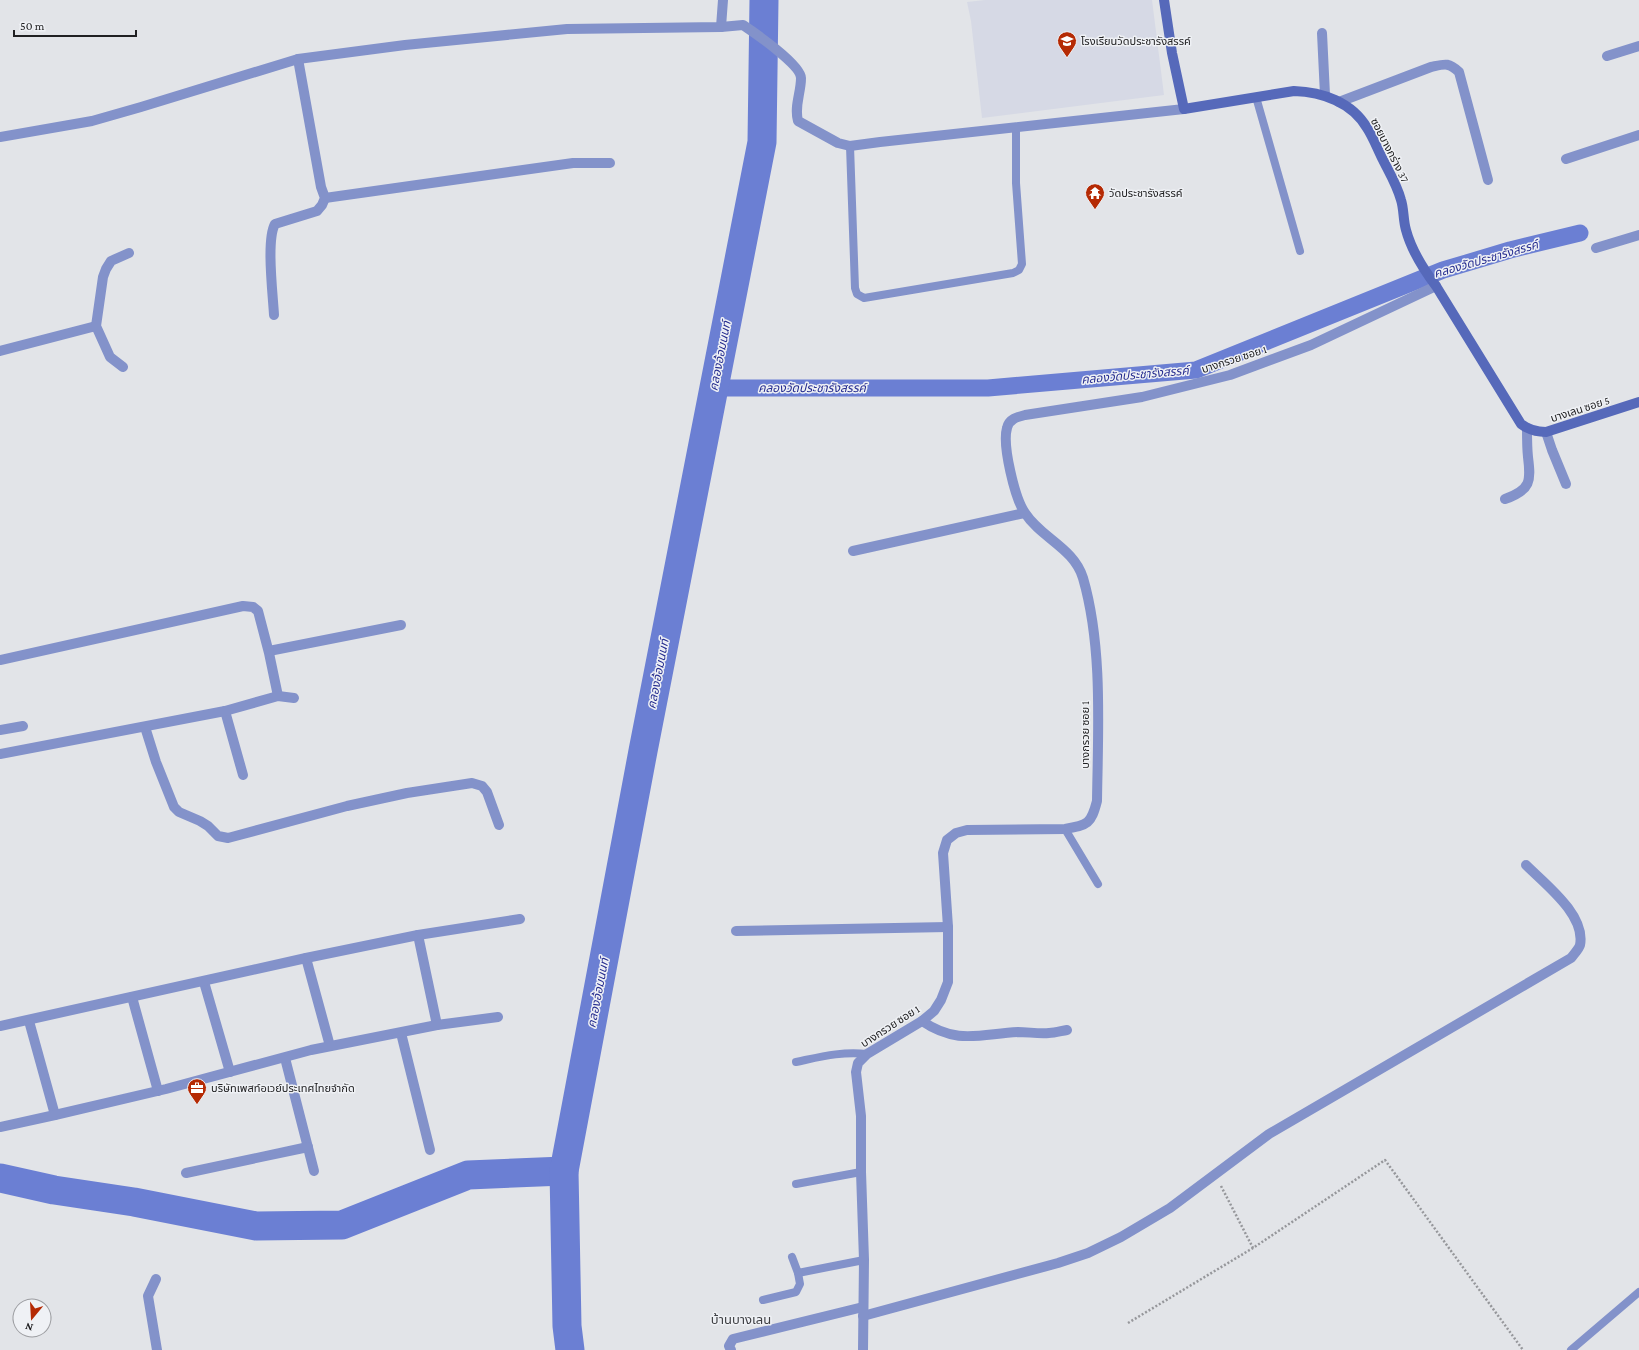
<svg xmlns="http://www.w3.org/2000/svg" width="1639" height="1350" viewBox="0 0 1639 1350" font-family="'Crimson Pro','Noto Sans Thai',serif">
  <style>
    .built { fill: #d6d9e5 }
    .lines { fill: none; stroke-linecap: round; stroke-linejoin: round }
    .canal { stroke: #6b7fd3; stroke-width: 17 }
    .river { stroke: #6b7fd3; stroke-width: 29 }
    .path { stroke: #96979b; stroke-width: 2.5; stroke-dasharray: 2 2; stroke-linecap: butt }
    .lane { stroke: #8392ca; stroke-width: 8 }
    .street { stroke: #8392ca; stroke-width: 10 }
    .secondary { stroke: #5669ba; stroke-width: 10 }
    .labels { text-anchor: middle; dominant-baseline: central; stroke-width: 3; stroke-linejoin: round; paint-order: stroke }
    .poi-label { font-size: 11px; fill: #202022; stroke: #eff1f5; text-anchor: start }
    .street-label { font-size: 11px; fill: #202022; stroke: #eff1f5 }
    .water-label { font-size: 12px; font-style: italic; fill: #252c8f; stroke: #eff1f5 }
    .quarter-label { font-size: 13px; fill: #3d3e42; stroke: #eff1f5 }
  </style>
  <rect width="100%" height="100%" fill="#e2e4e8"/>
  <!-- built -->
  <polygon class="built" points="985,0 1152,0 1164,95 982,118 971,21 967,2"/>
  <g class="lines">
    <!-- canal -->
    <polyline class="canal" points="714,388 988,388 1196,370 1443,270 1510,250 1580,233"/>
    <!-- river -->
    <g class="river">
      <polyline points="0,1178 54,1190 134,1202 256,1226 342,1225 468,1175 564,1171"/>
      <polyline points="570,1350 567,1326 564,1171 643,751 762,142 764,0"/>
    </g>
    <!-- path -->
    <g class="path">
      <polyline points="1221,1186 1253,1248"/>
      <polyline points="1128,1323 1253,1248 1385,1160 1523,1350"/>
    </g>
    <!-- lane -->
    <g class="lane">
      <polyline points="1256,97 1300,251"/>
      <polyline points="850,146 855,288 857,294 864,298 1013,273 1019,270 1022,264 1016,183 1016,128"/>
      <polyline points="1065,829 1098,884"/>
      <path d="M796,1062C820,1057 842,1051 867,1054"/>
      <polyline points="796,1184 861,1172"/>
      <polyline points="792,1257 798,1273 864,1260"/>
      <polyline points="763,1300 796,1292 800,1284 798,1273"/>
      <polyline points="1571,1350 1639,1292"/>
    </g>
    <!-- street -->
    <g class="street">
      <polyline points="721,27 723,0"/>
      <polyline points="1322,33 1325,95"/>
      <polyline points="1607,56 1639,46"/>
      <path d="M1339,102L1431,67C1445,64 1448,62 1459,72L1488,180"/>
      <path d="M0,137L92,121L141,107L298,59L405,45L567,29L721,27L743,25C755,33 801,65 801,78C801,93 794,106 798,121L838,143L850,146L880,142L1184,109"/>
      <polyline points="1566,159 1639,135"/>
      <polyline points="325,198 573,163 610,163"/>
      <polyline points="1596,248 1639,235"/>
      <path d="M274,315C273,295 266,240 275,224L317,211L322,205L325,198L321,187L298,59"/>
      <polyline points="0,351 96,326"/>
      <polyline points="123,367 110,357 96,326 103,277 106,269 111,261 129,253"/>
      <polyline points="1546,432 1552,450 1566,484"/>
      <path d="M1505,499C1531,490 1531,481 1528,457C1527,448 1527,438 1527,428"/>
      <polyline points="853,551 1024,513"/>
      <polyline points="269,651 401,625"/>
      <polyline points="0,660 243,606 253,607 258,611 269,653 278,696"/>
      <polyline points="225,711 243,775"/>
      <polyline points="145,727 156,762 174,807 179,812 200,821 208,826 218,836 228,838 347,806 407,793 472,783 482,786 487,792 499,825"/>
      <polyline points="0,730 23,726"/>
      <polyline points="0,754 225,711 278,696 294,698"/>
      <polyline points="736,931 948,927"/>
      <polyline points="418,935 437,1025"/>
      <polyline points="306,958 330,1046"/>
      <polyline points="204,982 230,1072"/>
      <polyline points="132,997 158,1091"/>
      <polyline points="29,1021 55,1115"/>
      <path d="M922,1021C957,1045 980,1034 1018,1032C1028,1032 1039,1034 1049,1033C1055,1033 1061,1031 1067,1030"/>
      <polyline points="0,1026 306,958 418,935 520,919"/>
      <polyline points="401,1033 430,1150"/>
      <polyline points="285,1058 314,1171"/>
      <polyline points="0,1127 55,1115 166,1089 311,1050 437,1025 498,1017"/>
      <polyline points="186,1173 308,1147"/>
      <polyline points="156,1279 148,1296 157,1350"/>
      <path d="M863,1316L1058,1263L1088,1253L1121,1237L1170,1208L1269,1134L1571,958C1574,954 1579,949 1580,945C1586,915 1545,884 1526,865"/>
      <polyline points="731,1350 729,1346 733,1339 863,1307"/>
      <path d="M863,1350L864,1260L861,1172V1116L856,1072L858,1063L867,1054L922,1021L934,1011L941,1000L948,982V927L943,853L947,840L956,833L967,830L1065,829C1088,825 1091,824 1097,801C1098,729 1103,647 1083,578C1074,548 1041,538 1025,513C1015,499 1002,445 1007,428C1009,419 1017,417 1025,415L1142,397L1230,375L1311,345L1436,286"/>
    </g>
    <!-- secondary -->
    <path class="secondary" d="M1164,0L1172,53L1184,109L1294,91C1322,92 1352,102 1367,128C1373,137 1377,148 1382,158C1389,172 1397,185 1401,200C1404,209 1403,220 1406,230C1411,249 1424,270 1436,286L1521,424C1529,430 1537,432 1546,432L1639,402"/>
  </g>
  <!-- icons -->
  <defs>
    <symbol id="school-pin" viewBox="-11 -11 22 30"><path d="M0 17L-7.5 6A9.5 9.5 0 1 1 7.5 6Z" fill="#b52a04" stroke="#eff1f5"/><path d="M0-5L7-2L0 1L-7-2ZM-4 1L0 2.5L4 1V4Q0 6-4 4Z" fill="#fff"/></symbol>
    <symbol id="temple-pin" viewBox="-11 -11 22 30"><path d="M0 17L-7.5 6A9.5 9.5 0 1 1 7.5 6Z" fill="#b52a04" stroke="#eff1f5"/><path d="M0-6L5-2H3V0L6.5 2.5H4V6H1.5V3h-3V6H-4V2.5H-6.5L-3 0V-2H-5Z" fill="#fff"/></symbol>
    <symbol id="office-pin" viewBox="-11 -11 22 30"><path d="M0 17L-7.5 6A9.5 9.5 0 1 1 7.5 6Z" fill="#b52a04" stroke="#eff1f5"/><path d="M-6-3h4V-5.5h4V-3h4V5H-6ZM-1-4.5V-3h2v-1.5ZM-6 0V1H6V0Z" fill="#fff"/></symbol>
  </defs>
  <g fill-rule="evenodd">
    <use href="#school-pin" x="1056" y="30" width="22" height="30"/>
    <use href="#temple-pin" x="1084" y="182" width="22" height="30"/>
    <use href="#office-pin" x="186" y="1077" width="22" height="30"/>
  </g>
  <g class="labels">
    <!-- poi labels -->
    <g class="poi-label">
      <text x="1081" y="41">โรงเรียนวัดประชารังสรรค์</text>
      <text x="1109" y="193">วัดประชารังสรรค์</text>
      <text x="211" y="1088">บริษัทเพสท์อเวย์ประเทศไทยจำกัด</text>
    </g>
    <!-- street labels -->
    <g class="street-label">
      <text transform="translate(1390 150) rotate(63)">ซอยบางกร่าง 37</text>
      <text transform="translate(1234 359) rotate(-18)">บางกรวย ซอย 1</text>
      <text transform="translate(1580 409) rotate(-18)">บางเลน ซอย 5</text>
      <text transform="translate(1085 735) rotate(-90)">บางกรวย ซอย 1</text>
      <text transform="translate(890 1026) rotate(-33)">บางกรวย ซอย 1</text>
    </g>
    <!-- water labels -->
    <g class="water-label">
      <text transform="translate(1486 259) rotate(-16)">คลองวัดประชารังสรรค์</text>
      <text transform="translate(720 356) rotate(-79)">คลองอ้อมนนท์</text>
      <text transform="translate(1135 375) rotate(-5)">คลองวัดประชารังสรรค์</text>
      <text x="812" y="388">คลองวัดประชารังสรรค์</text>
      <text transform="translate(658 674) rotate(-79)">คลองอ้อมนนท์</text>
      <text transform="translate(598 993) rotate(-79)">คลองอ้อมนนท์</text>
    </g>
    <!-- quarter labels -->
    <g class="quarter-label">
      <text x="741" y="1319">บ้านบางเลน</text>
    </g>
  </g>
  <!-- north arrow -->
  <g transform="translate(32 1318) rotate(198)"><circle r="19" fill="#eff1f5" stroke="#9c9da1"/>
  <path d="M0-3L7 15L0 10L-7 15Z" fill="#b52a04"/>
  <text y="-6" font-size="11" font-weight="bold" text-anchor="middle" fill="#202022">N</text>
  </g>
  <!-- scale -->
  <path d="M14 30v6h122v-6" fill="none" stroke="#202022" stroke-width="2"/>
  <text x="20" y="30" font-size="12" fill="#202022" stroke="#eff1f5" stroke-width="3" paint-order="stroke">50 m</text>
</svg>
